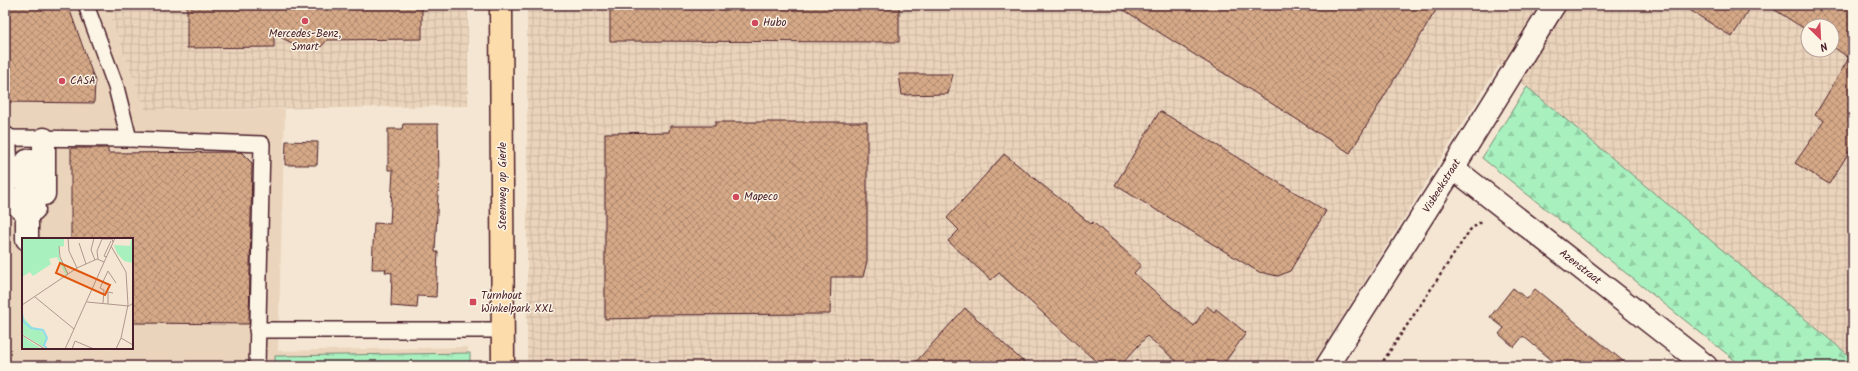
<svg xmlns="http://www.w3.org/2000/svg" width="1858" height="371" viewBox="0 0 1858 371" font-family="Kalam,sans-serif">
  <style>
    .built { fill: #ebd4bc; fill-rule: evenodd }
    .industrial { fill: url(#industrial-grid); fill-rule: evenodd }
    .grass { fill: url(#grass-tufts); stroke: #798875 }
    .forest { fill: url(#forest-firs); stroke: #798875 }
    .building { fill: url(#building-cross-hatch); stroke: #4a1f2b }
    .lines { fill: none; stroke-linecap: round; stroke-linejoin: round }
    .service-casing { stroke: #4a1f2b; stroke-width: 18 }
    .pedestrian-casing { stroke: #4a1f2b; stroke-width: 25 }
    .minor-casing { stroke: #4a1f2b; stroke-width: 25 }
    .tertiary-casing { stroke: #4a1f2b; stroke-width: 25 }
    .primary-casing { stroke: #4a1f2b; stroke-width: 25 }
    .path { stroke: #4a1f2b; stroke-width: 2.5; stroke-dasharray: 3 3; stroke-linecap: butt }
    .service { stroke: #fcf5e5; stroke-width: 15 }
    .pedestrian { stroke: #fcf5e5; stroke-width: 22 }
    .minor { stroke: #fcf5e5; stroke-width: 22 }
    .tertiary { stroke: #fcf5e5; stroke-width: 22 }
    .primary { stroke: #fddcac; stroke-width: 22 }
    .poi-dot { fill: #d1495b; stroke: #fcf5e5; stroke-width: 1.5 }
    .labels { text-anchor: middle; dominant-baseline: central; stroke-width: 3; stroke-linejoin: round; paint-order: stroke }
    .poi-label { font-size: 11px; fill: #4a1f2b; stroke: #fcf5e5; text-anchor: start }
    .street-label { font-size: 11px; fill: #4a1f2b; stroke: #fcf5e5 }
    .inset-river { fill: none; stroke: #8ddde9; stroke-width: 2 }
    .inset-road { fill: none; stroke: #b0968f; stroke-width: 1 }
    .view { fill: #e0560e; fill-opacity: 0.15; stroke: #e0560e; stroke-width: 2 }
    .inset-edge { fill: none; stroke: #4a1f2b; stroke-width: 2 }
  </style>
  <defs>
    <pattern id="industrial-grid" width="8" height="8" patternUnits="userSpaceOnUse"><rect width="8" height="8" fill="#ebd4bc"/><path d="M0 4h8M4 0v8" fill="none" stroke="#cbb6a2"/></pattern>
    <pattern id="grass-tufts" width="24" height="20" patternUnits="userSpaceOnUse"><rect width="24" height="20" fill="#a8f1bf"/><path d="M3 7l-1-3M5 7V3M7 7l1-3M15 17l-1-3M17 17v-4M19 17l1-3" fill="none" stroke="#92cea4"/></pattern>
    <pattern id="forest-firs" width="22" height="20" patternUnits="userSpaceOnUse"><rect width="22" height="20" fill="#a8f1bf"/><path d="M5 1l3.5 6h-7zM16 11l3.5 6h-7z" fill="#92cea4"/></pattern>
    <pattern id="building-cross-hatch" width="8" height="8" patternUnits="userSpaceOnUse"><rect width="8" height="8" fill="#d5a987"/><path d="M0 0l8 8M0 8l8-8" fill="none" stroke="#af896f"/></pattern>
  </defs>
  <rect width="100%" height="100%" fill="#f4e6d2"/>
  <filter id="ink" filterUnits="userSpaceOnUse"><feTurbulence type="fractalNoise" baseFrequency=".025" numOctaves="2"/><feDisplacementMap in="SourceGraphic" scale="8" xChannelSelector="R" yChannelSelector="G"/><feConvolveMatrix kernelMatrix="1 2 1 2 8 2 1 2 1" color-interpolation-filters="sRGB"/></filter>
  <g filter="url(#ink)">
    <!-- built -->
    <path class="built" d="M5,5H106L145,110L285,109L278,351L468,347V366H5ZM23,239H132V348H23Z"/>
    <!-- industrial -->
    <g class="industrial">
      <polygon points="106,5 468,5 468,106 145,110"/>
      <path d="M527,5H1853V359L1527,87L1499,65L1312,366H527ZM1808,26H1832V50H1808Z"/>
    </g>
    <!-- grass -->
    <polygon class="grass" points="470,353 470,366 275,366 275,356"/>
    <!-- forest -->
    <polygon class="forest" points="1527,87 1853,359 1853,366 1742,366 1482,158"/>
    <!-- building -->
    <g class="building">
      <polygon points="5,5 68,5 95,81 94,103 5,102"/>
      <polygon points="187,5 422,5 422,39 327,40 321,47 300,47 274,34 274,47 187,48"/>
      <polygon points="610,5 899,5 899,42 610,41"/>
      <polygon points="1116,5 1439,5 1350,153"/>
      <polygon points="1682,5 1752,5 1732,37"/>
      <polygon points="1767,5 1853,5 1853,146 1829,184 1795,163 1824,121 1815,115 1849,58 1832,46 1832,26 1808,26 1808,31"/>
      <polygon points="899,74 953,74 948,94 902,95"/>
      <polygon points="1160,111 1326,211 1290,271 1278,276 1259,272 1115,185"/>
      <polygon points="715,122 867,122 867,261 863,277 831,277 830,314 648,315 648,318 605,319 605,133 669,132 670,126 715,126"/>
      <polygon points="403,124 438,124 439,175 435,252 438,252 436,297 418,296 417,308 391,306 392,273 385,272 386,269 372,269 374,223 390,224 393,170 388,170 388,129 402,129"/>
      <polygon points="286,141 318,142 317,165 285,165"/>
      <polygon points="71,148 108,148 108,153 241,152 252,163 249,324 132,323 132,239 71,239"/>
      <polygon points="1004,154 1091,224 1093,222 1141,265 1134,273 1194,326 1207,306 1214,312 1216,309 1246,333 1222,366 1182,366 1147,336 1120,366 1101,366 999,273 991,280 948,241 959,230 947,218"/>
      <polygon points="1513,288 1527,299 1535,289 1629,366 1559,366 1523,336 1514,347 1499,334 1504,328 1490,317"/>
      <polygon points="965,308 1028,366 912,366"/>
    </g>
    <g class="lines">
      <defs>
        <g id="service">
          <polyline points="86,5 116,87 129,139 262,144 257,366"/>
          <polyline points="5,138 129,139"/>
          <polyline points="257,330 504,330"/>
        </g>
        <g id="pedestrian">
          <polyline points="5,138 7,181"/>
          <polyline points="8,196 27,214 34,209"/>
          <polyline points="27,239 27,161 35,160 37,194 44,194 44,139"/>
        </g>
        <polyline id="minor" points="1453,168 1706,366"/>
        <polyline id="tertiary" points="1327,366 1453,168 1554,5"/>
        <polyline id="primary" points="501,5 503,366"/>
      </defs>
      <!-- service casing -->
      <use href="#service" class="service-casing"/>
      <!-- pedestrian casing -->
      <use href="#pedestrian" class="pedestrian-casing"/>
      <!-- minor casing -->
      <use href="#minor" class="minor-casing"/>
      <!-- tertiary casing -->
      <use href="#tertiary" class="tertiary-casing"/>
      <!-- primary casing -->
      <use href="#primary" class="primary-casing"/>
      <!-- path -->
      <polyline class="path" points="1380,366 1470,230 1479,223 1484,223"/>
      <!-- service -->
      <use href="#service" class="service"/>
      <!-- pedestrian -->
      <use href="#pedestrian" class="pedestrian"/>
      <!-- minor -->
      <use href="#minor" class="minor"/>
      <!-- tertiary -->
      <use href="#tertiary" class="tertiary"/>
      <!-- primary -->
      <use href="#primary" class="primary"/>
    </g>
  </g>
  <!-- markers -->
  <g class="poi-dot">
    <circle cx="305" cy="21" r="4"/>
    <circle cx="755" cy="23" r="4"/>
    <circle cx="62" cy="81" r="4"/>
    <circle cx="736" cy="197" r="4"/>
    <rect x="469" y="298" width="8" height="8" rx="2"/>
  </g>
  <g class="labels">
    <!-- poi labels -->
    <g class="poi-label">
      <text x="763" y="23">Hubo</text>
      <text x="305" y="34" text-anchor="middle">Mercedes-Benz,<tspan x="305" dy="13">Smart</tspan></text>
      <text x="70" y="81">CASA</text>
      <text x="744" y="197">Mapeco</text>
      <text x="481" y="296">Turnhout<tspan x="481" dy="13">Winkelpark XXL</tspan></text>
    </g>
    <!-- street labels -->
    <g class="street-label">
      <text transform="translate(503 186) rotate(-90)">Steenweg op Gierle</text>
      <text transform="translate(1442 186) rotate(-58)">Visbeekstraat</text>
      <text transform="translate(1580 267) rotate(38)">Azenstraat</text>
    </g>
  </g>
  <!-- overview -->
  <g transform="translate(22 238)">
    <rect width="111" height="111" fill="#f4e6d2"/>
    <path d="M109,1H111V15H95L92,7L108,8ZM11,90L20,93L25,102L21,109L5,99Z" fill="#a8f1bf"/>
    <path d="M0,0H42V8L37,9V19L46,36L44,37L35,19L27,21L29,26L11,38L8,34L0,39ZM95,15H111V25L102,23ZM0,71L1,79L11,90L5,99L0,96ZM0,98L20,111H0Z" fill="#a8f1bf"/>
    <path class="inset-river" d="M0,74L1,83L9,90L21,92L25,100L22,107L25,111"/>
    <path class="inset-road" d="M46,0L47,13L55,30M72,0L69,12L73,22M57,5L64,26M37,8L38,19L46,36M89,8L104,34L106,67L99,100L94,111M85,19L82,18L89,3M76,21L75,13L80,1H90L91,4M13,59L52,91M65,64L107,68L111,65M81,65L82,52L78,50L86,33L94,45M86,66V54L91,55M0,67L55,30L75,21L82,24M0,97L23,111M99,100L111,107M43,111L93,0M50,111L53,103L72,111"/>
    <path class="view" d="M38,25L88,47L83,57L34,35Z"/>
    <rect width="111" height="111" class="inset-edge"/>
  </g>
  <!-- margin -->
  <rect width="1858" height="371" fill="none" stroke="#fcf5e5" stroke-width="20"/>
  <rect x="10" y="10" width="1838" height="351" fill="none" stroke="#4a1f2b" stroke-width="1.5" filter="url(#ink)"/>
  <!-- north arrow -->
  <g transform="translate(1820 38) rotate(156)"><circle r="19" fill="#fcf5e5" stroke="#b59f9b"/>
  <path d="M0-3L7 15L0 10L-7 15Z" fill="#d1495b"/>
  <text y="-6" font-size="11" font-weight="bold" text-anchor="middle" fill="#4a1f2b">N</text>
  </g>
</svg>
